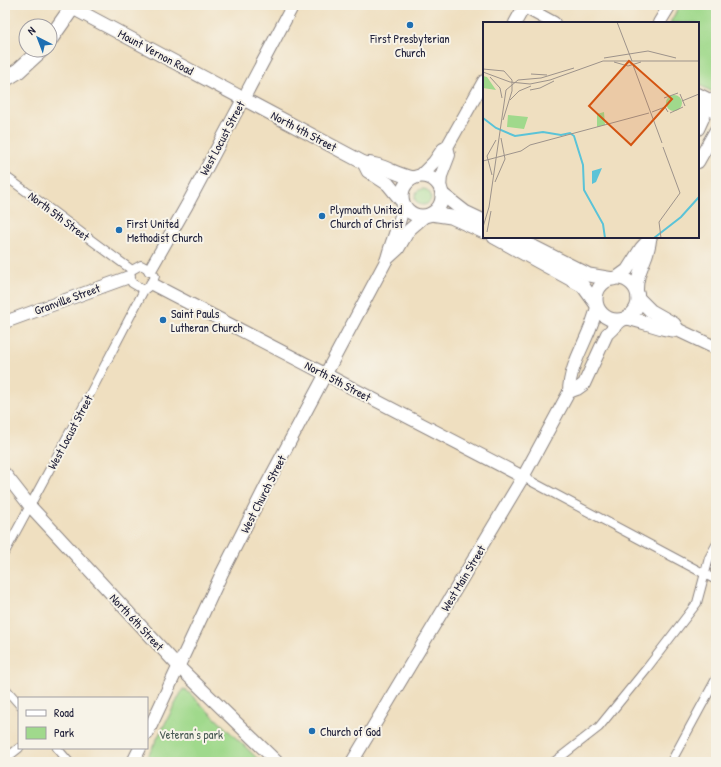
<svg xmlns="http://www.w3.org/2000/svg" width="721" height="767" viewBox="0 0 721 767" font-family="'Patrick Hand',sans-serif">
  <style>
    .green { fill: #a0d98c; stroke: #617e64 }
    .lines { fill: none; stroke-linecap: round; stroke-linejoin: round }
    .street-casing { stroke: #88807e; stroke-width: 10 }
    .secondary-casing { stroke: #88807e; stroke-width: 14 }
    .primary-casing { stroke: #88807e; stroke-width: 15 }
    .highway-casing { stroke: #88807e; stroke-width: 17 }
    .street { stroke: #fff; stroke-width: 8 }
    .secondary { stroke: #fff; stroke-width: 12 }
    .primary { stroke: #fff; stroke-width: 13 }
    .highway { stroke: #fff; stroke-width: 15 }
    .poi-dot { fill: #1f6fb2; stroke: #f7f3e8; stroke-width: 1.5 }
    .labels { text-anchor: middle; dominant-baseline: central; stroke-width: 4; stroke-linejoin: round; paint-order: stroke }
    .poi-label { font-size: 12px; fill: #22223b; stroke: #f7f3e8; text-anchor: start }
    .street-label { font-size: 12px; fill: #22223b; stroke: #f7f3e8 }
    .park-label { font-size: 12px; fill: #485953; stroke: #f7f3e8 }
    .inset-river { fill: none; stroke: #5bc3d7; stroke-width: 2 }
    .inset-road { fill: none; stroke: #9d938b; stroke-width: 1 }
    .view { fill: #d45411; fill-opacity: 0.15; stroke: #d45411; stroke-width: 2 }
    .inset-edge { fill: none; stroke: #22223b; stroke-width: 2 }
  </style>
  <rect width="100%" height="100%" fill="#f7f3e8"/>
  <filter id="ink" filterUnits="userSpaceOnUse"><feTurbulence type="fractalNoise" baseFrequency=".025" numOctaves="2"/><feDisplacementMap in="SourceGraphic" scale="8" xChannelSelector="R" yChannelSelector="G"/><feConvolveMatrix kernelMatrix="1 2 1 2 8 2 1 2 1" color-interpolation-filters="sRGB"/></filter>
  <filter id="wash" filterUnits="userSpaceOnUse"><feTurbulence type="fractalNoise" baseFrequency=".012" numOctaves="4" result="noise"/><feDisplacementMap in="SourceGraphic" scale="16" xChannelSelector="R" yChannelSelector="G"/><feGaussianBlur stdDeviation="0.9" result="paint"/><feColorMatrix in="noise" values="0 0 0 0 0 0 0 0 0 0 0 0 0 0 0 0 0 1.4 0 .05"/><feComposite in="paint" operator="in"/></filter>
  <g filter="url(#wash)">
    <rect width="100%" height="100%" fill="#efdfc0"/>
    <!-- green -->
    <g class="green">
      <polygon points="680,5 716,5 716,94 698,84 698,23 670,23"/>
      <circle cx="423" cy="197" r="8"/>
      <polygon points="183,689 186,690 261,762 145,762"/>
    </g>
  </g>
  <g filter="url(#ink)">
    <g class="lines">
      <defs>
        <g id="street">
          <path d="M5,176C48,207 89,239 132,270"/>
          <polygon points="141,265 150,270 155,276 152,284 144,290 132,283 129,277 132,270"/>
          <polyline points="523,477 716,580"/>
          <polyline points="5,552 81,411 144,290"/>
          <polyline points="5,688 19,704"/>
          <polyline points="57,748 69,762"/>
          <polyline points="5,759 19,748"/>
          <polyline points="554,762 599,727 647,668 697,603 709,558 716,545"/>
          <polyline points="671,762 716,679"/>
        </g>
        <g id="secondary">
          <polyline points="521,5 554,23"/>
          <polyline points="515,23 525,5"/>
          <polyline points="659,23 670,5"/>
          <polyline points="698,94 716,103"/>
          <polyline points="698,104 716,113"/>
          <polyline points="698,129 703,118 701,106"/>
          <polyline points="698,162 716,130"/>
          <polyline points="420,176 434,162 443,149 447,147 484,81"/>
          <polyline points="440,188 441,176 449,155 447,147"/>
          <polyline points="387,259 398,249 409,230 425,216"/>
          <polyline points="150,270 187,205 293,5"/>
          <polyline points="616,278 627,270 641,248 651,237"/>
          <polyline points="152,284 523,477"/>
          <path d="M637,293C636,269 648,261 650,240"/>
          <polyline points="5,322 129,277"/>
          <polyline points="569,392 577,389 584,384 607,334 623,319"/>
          <path d="M569,392C569,363 591,336 597,307"/>
          <polyline points="5,474 30,506 179,667 277,762"/>
          <path d="M147,734L222,573L266,486L387,259C391,240 401,224 403,205"/>
          <polyline points="133,762 140,748"/>
          <polyline points="352,762 523,477 569,392"/>
        </g>
        <g id="primary">
          <path d="M73,8L364,163C381,163 395,175 413,178"/>
          <polyline points="364,163 368,171 388,184 401,200"/>
          <circle cx="422" cy="196" r="20"/>
          <polyline points="442,194 465,212 484,221"/>
          <polyline points="431,214 451,217 484,232"/>
          <polyline points="494,237 583,286 596,304"/>
          <polyline points="514,237 589,275 613,279"/>
          <circle cx="617" cy="299" r="21"/>
          <polyline points="638,298 651,311 674,324 678,330 716,348"/>
          <path d="M627,318C640,320 668,332 678,330"/>
        </g>
        <g id="highway">
          <polyline points="50,39 74,5"/>
          <polyline points="5,79 18,71 41,50"/>
        </g>
      </defs>
      <!-- street casing -->
      <use href="#street" class="street-casing"/>
      <!-- secondary casing -->
      <use href="#secondary" class="secondary-casing"/>
      <!-- primary casing -->
      <use href="#primary" class="primary-casing"/>
      <!-- highway casing -->
      <use href="#highway" class="highway-casing"/>
      <!-- street -->
      <use href="#street" class="street"/>
      <!-- secondary -->
      <use href="#secondary" class="secondary"/>
      <!-- primary -->
      <use href="#primary" class="primary"/>
      <!-- highway -->
      <use href="#highway" class="highway"/>
    </g>
  </g>
  <!-- markers -->
  <g class="poi-dot">
    <circle cx="410" cy="25" r="4"/>
    <circle cx="322" cy="216" r="4"/>
    <circle cx="119" cy="230" r="4"/>
    <circle cx="163" cy="320" r="4"/>
    <circle cx="312" cy="731" r="4"/>
  </g>
  <g class="labels">
    <!-- poi labels -->
    <g class="poi-label">
      <text x="410" y="38" text-anchor="middle">First Presbyterian<tspan x="410" dy="14">Church</tspan></text>
      <text x="330" y="209">Plymouth United<tspan x="330" dy="14">Church of Christ</tspan></text>
      <text x="127" y="223">First United<tspan x="127" dy="14">Methodist Church</tspan></text>
      <text x="171" y="313">Saint Pauls<tspan x="171" dy="14">Lutheran Church</tspan></text>
      <text x="320" y="731">Church of God</text>
    </g>
    <!-- street labels -->
    <g class="street-label">
      <text transform="translate(156 52) rotate(28)">Mount Vernon Road</text>
      <text transform="translate(304 131) rotate(28)">North 4th Street</text>
      <text transform="translate(222 138) rotate(-62)">West Locust Street</text>
      <text transform="translate(59 216) rotate(37)">North 5th Street</text>
      <text transform="translate(67 299) rotate(-20)">Granville Street</text>
      <text transform="translate(338 381) rotate(28)">North 5th Street</text>
      <text transform="translate(70 432) rotate(-62)">West Locust Street</text>
      <text transform="translate(263 494) rotate(-63)">West Church Street</text>
      <text transform="translate(463 578) rotate(-59)">West Main Street</text>
      <text transform="translate(137 622) rotate(47)">North 6th Street</text>
    </g>
    <!-- park labels -->
    <g class="park-label">
      <text x="191" y="734">Veteran's park</text>
    </g>
  </g>
  <!-- overview -->
  <g transform="translate(483 22)">
    <rect width="216" height="216" fill="#efdfc0"/>
    <path d="M0,54L4,55L13,68L0,66ZM183 81a8 8 0 1 1 16 0a8 8 0 1 1-16 0ZM121,90L122,103L114,105V92ZM25,93L45,95L41,107L24,105Z" fill="#a0d98c"/>
    <path d="M119,146L113,160L109,162V149Z" fill="#5bc3d7"/>
    <path class="inset-river" d="M0,96L13,106L32,114L60,110L78,113L87,111L91,114L100,143L101,168L120,202L122,216M171,216L198,195L216,175"/>
    <path class="inset-road" d="M134,0L149,39M121,36L165,29L193,36M131,40L145,44L158,40M150,43L179,121M0,47L21,49L29,58V69L20,98M0,50L27,60L47,62L67,58L120,39H216M48,52L64,53M7,55L17,66L19,76M47,68L57,66L71,59M197,72L202,84M181,76L195,71M27,78L36,69L48,64M199,79L216,72M169,90L182,85L185,90M187,91L200,85M0,139L38,129L47,123L166,91M9,153L4,134L13,118M12,160L22,137L18,116M0,205L6,185L23,68L35,58L58,56L91,46M4,210L8,189M178,216L176,200L197,171L180,125"/>
    <path class="view" d="M146,39L189,77L148,123L106,84Z"/>
    <rect width="216" height="216" class="inset-edge"/>
  </g>
  <!-- margin -->
  <rect width="721" height="767" fill="none" stroke="#f7f3e8" stroke-width="20"/>
  <!-- legend -->
  <rect x="18" y="697" width="130" height="52" fill="#f7f3e8" stroke="#a29fa3"/>
  <rect x="26" y="710" width="20" height="6" fill="#ffffff" stroke="#a29fa3"/>
  <text x="54" y="717" font-size="12" fill="#22223b">Road</text>
  <rect x="26" y="727" width="20" height="12" fill="#a0d98c" stroke="#a29fa3"/>
  <text x="54" y="737" font-size="12" fill="#22223b">Park</text>
  <!-- north arrow -->
  <g transform="translate(38 38) rotate(318)"><circle r="19" fill="#f7f3e8" stroke="#a29fa3"/>
  <path d="M0-3L7 15L0 10L-7 15Z" fill="#1f6fb2"/>
  <text y="-6" font-size="11" font-weight="bold" text-anchor="middle" fill="#22223b">N</text>
  </g>
</svg>
